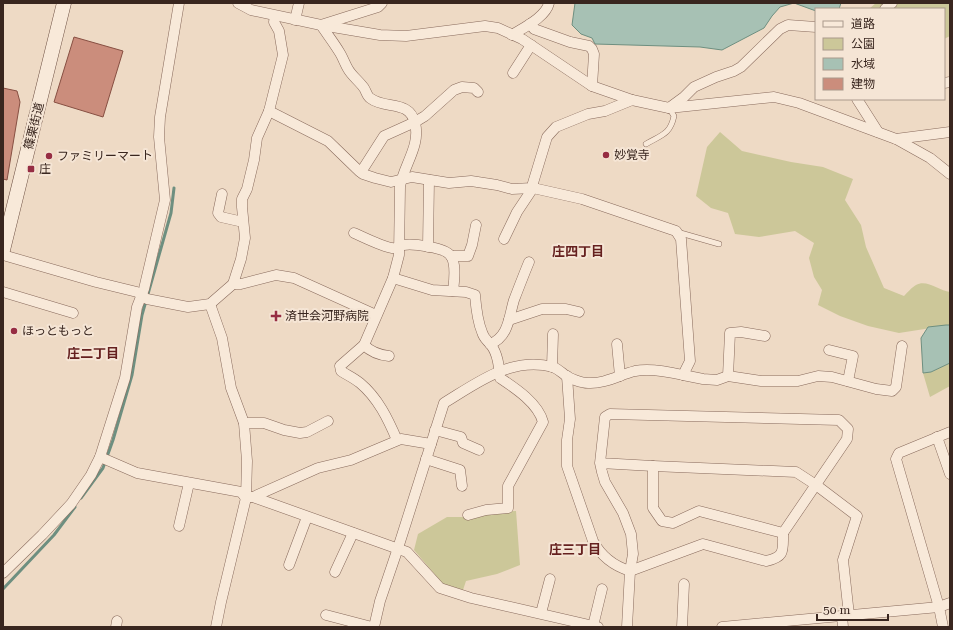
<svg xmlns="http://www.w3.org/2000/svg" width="953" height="630" viewBox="0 0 953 630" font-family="'Roboto Serif','Noto Sans JP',serif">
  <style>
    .green { fill: #ccc799 }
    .water { fill: #a7c1b4; stroke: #6e8f80 }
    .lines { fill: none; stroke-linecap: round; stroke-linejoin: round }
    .stream { stroke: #6e8f80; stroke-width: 3 }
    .building { fill: #cb8d7c; stroke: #874f42 }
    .service-casing { stroke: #886a5c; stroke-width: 6 }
    .minor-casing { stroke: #886a5c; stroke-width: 11 }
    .secondary-casing { stroke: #6a4c3f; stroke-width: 15 }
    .service { stroke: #f8e9d9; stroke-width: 5 }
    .minor { stroke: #f8e9d9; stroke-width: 10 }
    .secondary { stroke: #f8e9d9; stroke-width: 14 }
    .poi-dot { fill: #962d43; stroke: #f5e5d5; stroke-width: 1.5 }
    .labels { text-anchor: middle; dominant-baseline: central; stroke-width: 4; stroke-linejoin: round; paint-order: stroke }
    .street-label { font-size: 12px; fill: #39261f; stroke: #f5e5d5 }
    .poi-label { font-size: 12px; fill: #39261f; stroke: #f5e5d5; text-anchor: start }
    .neighbourhood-label { font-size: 13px; font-weight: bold; fill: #65201f; stroke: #f5e5d5 }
  </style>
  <rect width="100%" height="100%" fill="#eedac5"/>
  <!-- green -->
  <g class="green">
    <polygon points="876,3 950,3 950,36 944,39 944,9 869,9"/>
    <path d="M720,132L742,151L791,162L823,167L853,179L845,200L861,225L866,247L884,288L904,296C907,293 912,287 916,285C927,279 939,291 950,292V325L899,333L868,326L840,316L818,305L822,290L814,277L809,258L814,243L795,231L759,237L735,234L728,213L711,208L696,196L707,147Z"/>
    <polygon points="950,363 950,386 930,397 923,373 931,372"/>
    <polygon points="516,511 520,565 497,574 466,581 463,590 443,584 414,550 418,534 447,517 471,517 486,512"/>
  </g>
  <!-- water -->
  <g class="water">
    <polygon points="575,3 841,3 839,9 816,9 816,11 794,3 780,7 772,16 764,28 722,50 700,47 595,44 592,38 581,34 572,25"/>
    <polygon points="946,325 950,325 950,363 931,372 923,373 921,338 928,327"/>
  </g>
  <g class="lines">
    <!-- stream -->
    <g class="stream">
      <polyline points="81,498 103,468 113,440 132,375 142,315 171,213 174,188"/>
      <polyline points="3,589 54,535 75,507"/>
    </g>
  </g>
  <!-- building -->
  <g class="building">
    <polygon points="74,37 123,51 103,117 54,102"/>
    <polygon points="3,88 17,91 20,102 7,180 3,179"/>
  </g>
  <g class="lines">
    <defs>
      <g id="service">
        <path d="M646,144C661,135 670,135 674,116L669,108"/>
        <polyline points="677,232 719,244"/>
      </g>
      <g id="minor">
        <polyline points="238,3 251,10 321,25 380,35 406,36 485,26 498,28 522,39 592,86 632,100 669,108 774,97 799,103 896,139 930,158 950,174"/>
        <path d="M382,3L378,7L321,25C327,34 334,43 340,53C343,58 345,64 348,69C352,76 359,81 364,88C366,91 367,96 370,98C385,110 409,99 415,123C421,146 403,166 400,187L399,255L393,278L364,345L340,366L341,371C347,375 354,378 360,383C378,398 388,419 397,440"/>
        <polyline points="885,9 892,3"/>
        <polyline points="295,20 299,3"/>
        <polyline points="530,24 534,29 570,42 589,46 592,49 594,54 592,86"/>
        <path d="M512,35C523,28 546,17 549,3"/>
        <polyline points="513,73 531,45"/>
        <polyline points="944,83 950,82"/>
        <polyline points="857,99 878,132"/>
        <polyline points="669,108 684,97 694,87 716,77 734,71 741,67 780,29 788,25 816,27"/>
        <path d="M269,111L328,141L359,171L363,174L375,178L391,182L412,177L449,183L471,181L497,185L512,189L533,188L582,199L676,231L681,239L690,361L683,375C670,372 649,368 635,371C619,375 605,384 588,383C582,383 570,379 565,375C561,372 558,369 553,367C511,356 477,383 444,403L398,548L380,601L374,627"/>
        <polyline points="896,139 950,132"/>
        <polyline points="361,172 384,136 415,122 425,116 454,90 462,87 474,88 478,92"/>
        <polyline points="222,194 218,213 221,217 243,222"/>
        <path d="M354,233C363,237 383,247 392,248C396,249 399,246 403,245C413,243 445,248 450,255C457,263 454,282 453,291"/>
        <polyline points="504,239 517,212 533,188 533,183 547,137 556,127 588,114 605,111 632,100"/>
        <polyline points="428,247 429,180"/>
        <polyline points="3,255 96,282 137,292 147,299 188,307 210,304 233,284 241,259 245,238 242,207 242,199 247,189 254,160 257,138 269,111 283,55 279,31 274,22 275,16"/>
        <polyline points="451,256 468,256 472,245 476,225"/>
        <path d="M393,278L432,290L466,292L475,295C476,307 477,320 482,332C484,339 487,340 491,345C498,354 499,367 500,378C515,388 538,403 543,422L508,486V508L486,510L468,515"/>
        <polyline points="233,284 241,284 276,275 294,278 376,315"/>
        <polyline points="3,292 73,313"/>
        <polyline points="210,304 222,338 231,388 244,423 247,461 246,498 221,602 216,627"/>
        <polyline points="509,320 542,309 566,309 579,312"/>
        <path d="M490,344C509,337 509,316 514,300C519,287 524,274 529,262"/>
        <polyline points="617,344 620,376"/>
        <path d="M364,345C371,352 379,355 389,356"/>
        <polyline points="829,350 853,356 848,381"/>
        <polyline points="552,367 553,334"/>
        <polyline points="683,375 703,379 717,380 728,376 761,381 798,381 818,376 832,377 876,389 892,391 896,387 902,346"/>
        <path d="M567,376L570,419L567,440V466L593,541C601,556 614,566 630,571L703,544L766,561C785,557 783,551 783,533"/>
        <polyline points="728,376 730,333 741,332 765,336"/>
        <polyline points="244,423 264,423 284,430 300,433 307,432 328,421"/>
        <polyline points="435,430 461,437 463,443 479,450"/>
        <polyline points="937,437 950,474"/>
        <polyline points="100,457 137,473 241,492 246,498"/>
        <polyline points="426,459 460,470 462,486"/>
        <polyline points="600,463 653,466 653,508 662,521 673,523 699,511 783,533 847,439 848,429 839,420 610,414 605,417 600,463 602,472 605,482 623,513 631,534 633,554 630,571 627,627"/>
        <polyline points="653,466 796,472 816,485 857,516 843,560 849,615"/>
        <polyline points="250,497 253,497 318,468 351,460 401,439 431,444"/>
        <polyline points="253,497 407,552 440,588 471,598 598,627"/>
        <polyline points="179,526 189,483"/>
        <polyline points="289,565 307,517"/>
        <polyline points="335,572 353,533"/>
        <polyline points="3,573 42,535 71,504 91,475 100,457 125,378 137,307 144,289 165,200 159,137 160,117 179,3"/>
        <polyline points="541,613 550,579"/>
        <polyline points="326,615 372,627"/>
        <polyline points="842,616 843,627"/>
        <polyline points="593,626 602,589"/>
        <polyline points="116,627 117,621"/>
        <polyline points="682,627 684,584"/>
        <polyline points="722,627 939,607 950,603"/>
        <polyline points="943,627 939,607 896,459 899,453 950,432"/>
      </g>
      <polyline id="secondary" points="3,250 64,3"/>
    </defs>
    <!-- service casing -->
    <use href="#service" class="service-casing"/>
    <!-- minor casing -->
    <use href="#minor" class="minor-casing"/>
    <!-- secondary casing -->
    <use href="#secondary" class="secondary-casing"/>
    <!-- service -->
    <use href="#service" class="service"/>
    <!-- minor -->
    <use href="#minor" class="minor"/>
    <!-- secondary -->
    <use href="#secondary" class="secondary"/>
  </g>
  <!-- markers -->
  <g class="poi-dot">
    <circle cx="606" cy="155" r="4"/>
    <circle cx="49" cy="156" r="4"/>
    <rect x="27" y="165" width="8" height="8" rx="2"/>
    <path d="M274 310h4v4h4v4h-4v4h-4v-4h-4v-4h4z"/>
    <circle cx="14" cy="331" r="4"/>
  </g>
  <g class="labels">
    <!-- street labels -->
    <g class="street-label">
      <text transform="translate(34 126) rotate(-76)">篠栗街道</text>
    </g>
    <!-- poi labels -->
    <g class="poi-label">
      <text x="614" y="155">妙覚寺</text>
      <text x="57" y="156">ファミリーマート</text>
      <text x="39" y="169">庄</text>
      <text x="285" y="316">済世会河野病院</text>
      <text x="22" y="331">ほっともっと</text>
    </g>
    <!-- neighbourhood labels -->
    <g class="neighbourhood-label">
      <text x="578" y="251">庄四丁目</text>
      <text x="93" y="353">庄二丁目</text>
      <text x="575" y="549">庄三丁目</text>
    </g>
  </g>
  <!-- border -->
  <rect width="953" height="630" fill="none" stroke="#39261f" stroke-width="8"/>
  <!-- legend -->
  <rect x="815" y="8" width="130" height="92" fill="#f5e5d5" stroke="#aa998c"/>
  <rect x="823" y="21" width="20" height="6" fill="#f8e9d9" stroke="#aa998c"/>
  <text x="851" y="28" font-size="12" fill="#39261f">道路</text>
  <rect x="823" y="38" width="20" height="12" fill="#ccc799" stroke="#aa998c"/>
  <text x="851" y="48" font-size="12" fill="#39261f">公園</text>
  <rect x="823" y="58" width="20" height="12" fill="#a7c1b4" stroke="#aa998c"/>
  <text x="851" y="68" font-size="12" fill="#39261f">水域</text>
  <rect x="823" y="78" width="20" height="12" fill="#cb8d7c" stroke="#aa998c"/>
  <text x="851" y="88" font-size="12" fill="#39261f">建物</text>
  <!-- scale -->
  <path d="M817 614v6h71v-6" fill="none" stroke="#39261f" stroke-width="2"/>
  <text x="823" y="614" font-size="12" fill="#39261f" stroke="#f5e5d5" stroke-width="3" paint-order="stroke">50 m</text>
</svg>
